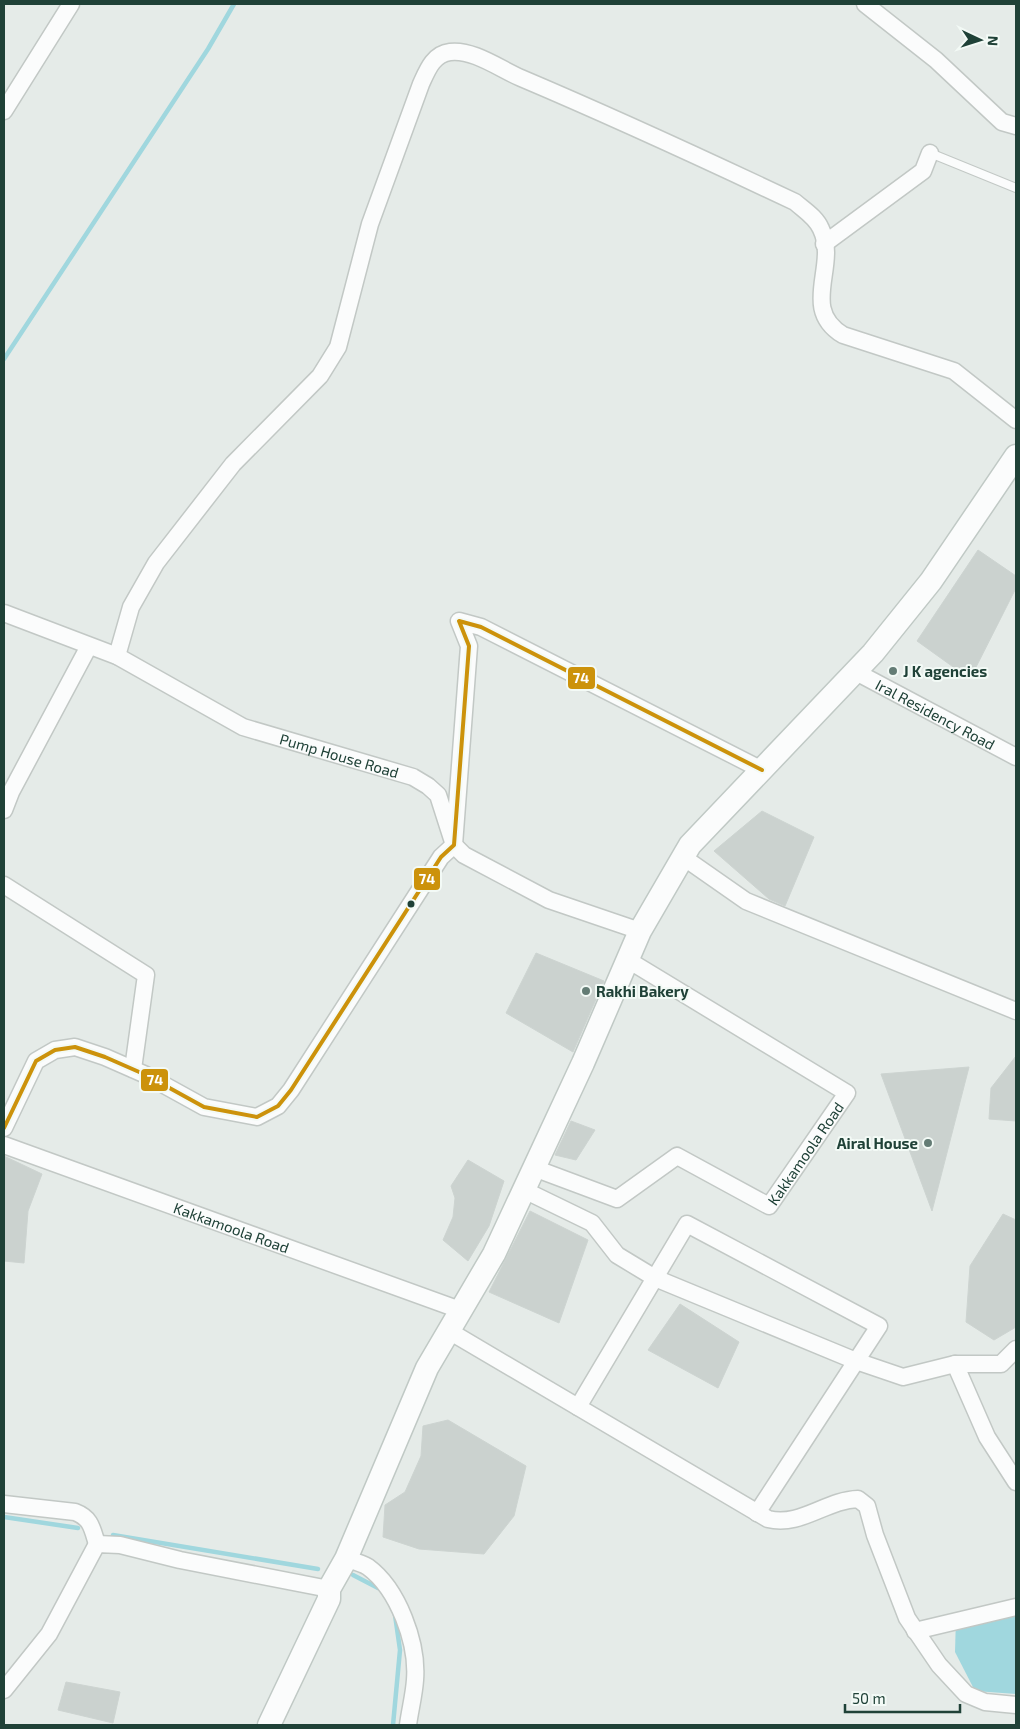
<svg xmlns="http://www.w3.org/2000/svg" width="1020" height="1729" viewBox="0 0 1020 1729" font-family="'Exo 2',sans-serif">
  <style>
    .water { fill: #a0d7de }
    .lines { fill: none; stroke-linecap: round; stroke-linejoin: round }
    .stream { stroke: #a0d7de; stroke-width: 4.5 }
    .building { fill: #cbd2cf; stroke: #cdd4d1 }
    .lane-casing { stroke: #c2c8c5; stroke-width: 10 }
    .street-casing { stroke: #c2c8c5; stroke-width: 19 }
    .secondary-casing { stroke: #c0c9c5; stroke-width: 25 }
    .lane { stroke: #fbfcfc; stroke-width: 8 }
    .street { stroke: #fbfcfc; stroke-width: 16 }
    .secondary { stroke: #fbfcfc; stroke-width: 22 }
    .bus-1-casing { stroke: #f3faf6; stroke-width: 8 }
    .bus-1 { stroke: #cc920b; stroke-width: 4 }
    .poi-dot { fill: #647c75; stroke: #f3faf6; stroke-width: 2 }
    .bus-dot { fill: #1f4137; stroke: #f3faf6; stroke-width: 2 }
    .labels { text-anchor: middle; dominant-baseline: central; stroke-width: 4; stroke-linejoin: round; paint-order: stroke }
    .poi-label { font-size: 15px; font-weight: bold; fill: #1f4137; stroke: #f3faf6; text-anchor: start }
    .street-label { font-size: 15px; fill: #1f4137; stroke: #f3faf6 }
    .line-badge { stroke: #f3faf6; stroke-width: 2 }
    .badge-label { font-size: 14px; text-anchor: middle; font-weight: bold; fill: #fff }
  </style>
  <rect width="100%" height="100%" fill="#e5ebe8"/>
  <!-- water -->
  <polygon class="water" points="1016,1598 1016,1694 975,1691 955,1652 956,1617"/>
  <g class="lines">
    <!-- stream -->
    <g class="stream">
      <polyline points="4,359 208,49 234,4"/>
      <polyline points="4,1517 78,1528"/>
      <polyline points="113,1535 318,1569"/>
      <polyline points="353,1575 378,1588"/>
      <polyline points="393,1725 400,1650 395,1615"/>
    </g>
  </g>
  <!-- building -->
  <g class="building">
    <polygon points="978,550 1016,576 1016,588 970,679 917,641"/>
    <polygon points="762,811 814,837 785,906 769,899 714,851"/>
    <polygon points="536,953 604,981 573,1052 506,1013"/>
    <polygon points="1016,1056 1016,1121 989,1119 991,1088"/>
    <polygon points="969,1067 932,1211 881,1074"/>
    <polygon points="571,1121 595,1130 576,1160 555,1155"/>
    <polygon points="4,1156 42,1174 28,1211 24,1263 4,1261"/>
    <polygon points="468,1160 504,1181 489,1226 468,1261 443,1240 453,1217 455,1198 451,1186"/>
    <polygon points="530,1211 588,1240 559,1323 489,1292"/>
    <polygon points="1003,1214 1016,1220 1016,1327 994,1340 966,1322 970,1266"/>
    <polygon points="680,1304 739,1342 718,1388 648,1350"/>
    <polygon points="448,1420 526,1466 514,1516 484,1554 419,1549 383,1537 385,1505 405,1492 421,1456 423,1426"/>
    <polygon points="66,1682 120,1692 113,1723 58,1710"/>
  </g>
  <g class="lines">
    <defs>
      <polyline id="lane" points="930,153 1016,188"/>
      <g id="street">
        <polyline points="865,4 936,60 1002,122 1016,126"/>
        <polyline points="4,111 71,4"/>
        <polyline points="824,244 923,171 930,153"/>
        <path id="s1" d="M4,613L117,656L243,727L413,777L428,786L438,795L454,845L464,855L549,900L640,931"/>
        <path d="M117,656L131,607L156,563L233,464L320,376L338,347L370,224L421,84C427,71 433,54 450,52C473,49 500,69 521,78C613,117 704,159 795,202C804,210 816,217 821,229C839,266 799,308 843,335L954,371L1016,420"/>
        <path id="s2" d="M856,672L1016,757"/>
        <polyline points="4,810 11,792 89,646"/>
        <polyline points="683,857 746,901 1016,1011"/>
        <polyline points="4,885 146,975 133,1069"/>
        <polyline points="4,1128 36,1061 55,1050 75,1047 105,1057 146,1075 204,1107 257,1117 278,1106 291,1090 441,857 454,845 469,646 459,621 481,627 762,770"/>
        <path id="s3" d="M4,1145L460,1310"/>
        <path id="s4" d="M534,1168L617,1199L677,1156L769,1206L847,1093L628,960"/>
        <polyline points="524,1190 592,1223 617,1255 655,1278 856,1361 903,1377 955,1364 1001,1364 1016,1349"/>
        <path d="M449,1331L768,1519C801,1527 826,1500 858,1499L867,1506L875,1535L907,1618L939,1665L966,1694L985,1702L1016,1705"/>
        <polyline points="955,1364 987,1437 1016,1482"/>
        <polyline points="578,1407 687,1224 879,1326 757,1513"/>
        <path d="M4,1504L75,1512C91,1518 92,1528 97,1544"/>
        <path d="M346,1559C353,1561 362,1563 368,1567C398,1589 418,1643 415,1680C414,1695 410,1710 408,1725"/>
        <polyline points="915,1631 1016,1607"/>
        <polyline points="4,1690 49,1634 97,1544 120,1545 180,1560 329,1589"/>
      </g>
      <polyline id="secondary" points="269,1725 329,1599 329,1589 346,1559 427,1368 494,1254 583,1063 640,931 683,857 690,845 873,653 931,581 1016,456"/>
    </defs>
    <!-- lane casing -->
    <use href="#lane" class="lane-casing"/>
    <!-- street casing -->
    <use href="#street" class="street-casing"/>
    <!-- secondary casing -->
    <use href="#secondary" class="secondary-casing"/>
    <!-- lane -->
    <use href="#lane" class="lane"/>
    <!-- street -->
    <use href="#street" class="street"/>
    <!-- secondary -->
    <use href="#secondary" class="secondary"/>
    <defs>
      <polyline id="bus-1" points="4,1128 36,1061 55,1050 75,1047 105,1057 146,1075 204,1107 257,1117 278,1106 291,1090 441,857 454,845 469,646 459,621 481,627 762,770"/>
    </defs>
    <!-- bus-1 casing -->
    <use href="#bus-1" class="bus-1-casing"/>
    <!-- bus-1 -->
    <use href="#bus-1" class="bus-1"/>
  </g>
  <!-- markers -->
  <g class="poi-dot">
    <circle cx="893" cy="671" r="5"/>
    <circle cx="586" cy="991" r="5"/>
    <circle cx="928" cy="1143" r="5"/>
  </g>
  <circle class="bus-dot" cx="411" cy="904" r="4.5"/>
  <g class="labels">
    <!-- poi labels -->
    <g class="poi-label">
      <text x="903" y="671">J K agencies</text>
      <text x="596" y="991">Rakhi Bakery</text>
      <text x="918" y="1143" text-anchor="end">Airal House</text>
    </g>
    <!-- street labels -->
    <g class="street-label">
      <text stroke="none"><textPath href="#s2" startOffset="90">Iral Residency Road</textPath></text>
      <text stroke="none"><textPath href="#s1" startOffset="366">Pump House Road</textPath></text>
      <text stroke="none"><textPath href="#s4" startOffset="331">Kakkamoola Road</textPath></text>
      <text stroke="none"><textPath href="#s3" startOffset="242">Kakkamoola Road</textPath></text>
    </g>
  </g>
  <g class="line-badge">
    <rect x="567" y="666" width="29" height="24" rx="5" fill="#cc920b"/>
    <rect x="413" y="867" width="28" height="24" rx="5" fill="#cc920b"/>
    <rect x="140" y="1068" width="29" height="24" rx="5" fill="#cc920b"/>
  </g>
  <g class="badge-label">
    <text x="581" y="683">74</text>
    <text x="427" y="884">74</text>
    <text x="155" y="1085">74</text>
  </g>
  <!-- border -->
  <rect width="1020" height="1729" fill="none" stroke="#1f4137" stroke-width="10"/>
  <!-- north arrow -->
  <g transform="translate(980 40) rotate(94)" stroke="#f3faf6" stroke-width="4" paint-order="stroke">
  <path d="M0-4L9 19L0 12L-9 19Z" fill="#1f4137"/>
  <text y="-8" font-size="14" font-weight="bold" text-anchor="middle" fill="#1f4137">N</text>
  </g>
  <!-- scale -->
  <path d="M845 1704v8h115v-8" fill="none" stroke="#1f4137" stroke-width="2.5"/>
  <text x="852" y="1704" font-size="15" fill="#1f4137" stroke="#f3faf6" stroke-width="4" paint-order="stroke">50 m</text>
</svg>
